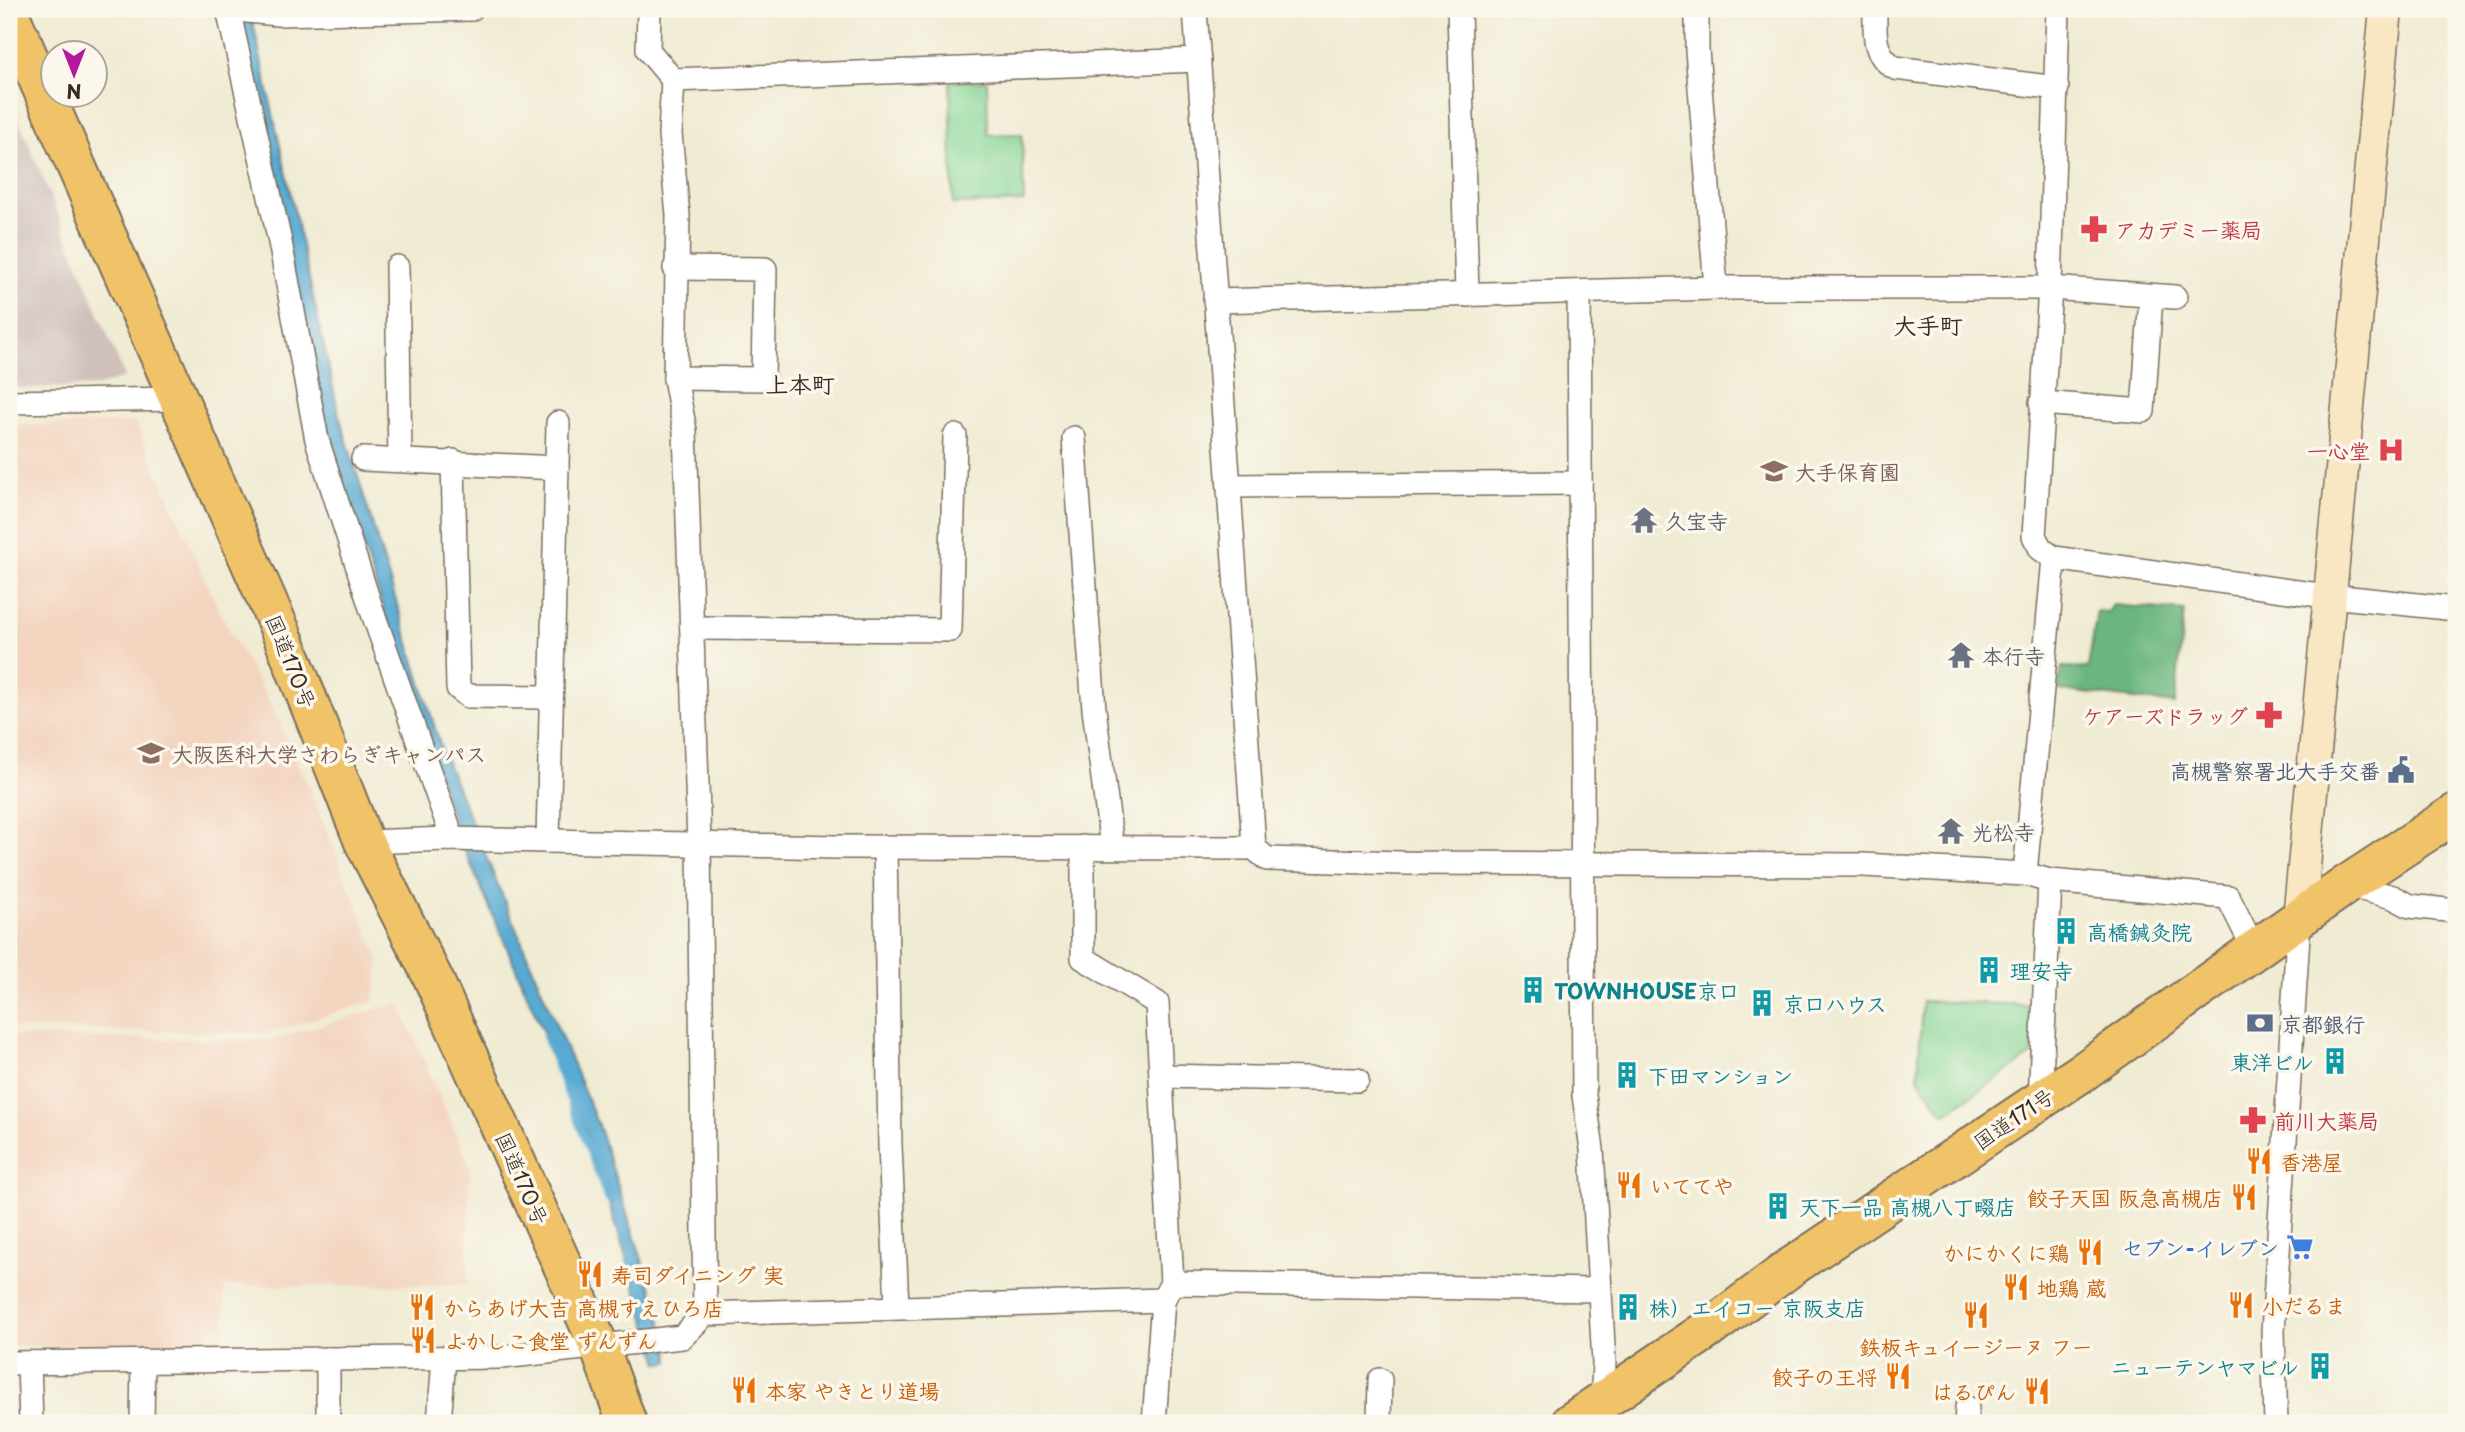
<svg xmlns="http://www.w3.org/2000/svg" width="2465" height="1432" viewBox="0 0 2465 1432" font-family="'Playpen Sans','Klee One',sans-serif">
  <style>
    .built { fill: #f3d4bf }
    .industrial { fill: #cfc0bb }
    .green { fill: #84d595; stroke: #60805a; stroke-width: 2 }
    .forest { fill: #6bb67e; stroke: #53704e; stroke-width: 2 }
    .water { fill: #58aad3; stroke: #4a6a78; stroke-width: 2 }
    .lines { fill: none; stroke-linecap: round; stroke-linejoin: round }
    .stream { stroke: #58aad3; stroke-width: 8 }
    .street-casing { stroke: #7a6e5d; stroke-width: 26 }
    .secondary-casing { stroke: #7a6e5d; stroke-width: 35 }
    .highway-casing { stroke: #7a6e5d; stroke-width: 42 }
    .street { stroke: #fff; stroke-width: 23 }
    .secondary { stroke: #f9e7c3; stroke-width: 32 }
    .highway { stroke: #f1c369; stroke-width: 38 }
    .labels { text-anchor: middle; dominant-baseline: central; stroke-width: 7; stroke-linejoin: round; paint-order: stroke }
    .health-label { font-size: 21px; font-weight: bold; fill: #be3a42; stroke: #fbf7ec; text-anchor: start }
    .education-label { font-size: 21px; font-weight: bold; fill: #785e54; stroke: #fbf7ec; text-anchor: start }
    .worship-label { font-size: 21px; font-weight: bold; fill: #5b616d; stroke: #fbf7ec; text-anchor: start }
    .street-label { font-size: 21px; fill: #3b2a1e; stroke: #fbf7ec }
    .service-label { font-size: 21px; font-weight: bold; fill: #4e5e75; stroke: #fbf7ec; text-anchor: end }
    .culture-label { font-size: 21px; font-weight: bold; fill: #0d838f; stroke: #fbf7ec; text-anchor: start }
    .food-label { font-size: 21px; font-weight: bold; fill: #c56008; stroke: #fbf7ec; text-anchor: start }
    .shop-label { font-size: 21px; font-weight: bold; fill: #366cbe; stroke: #fbf7ec; text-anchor: end }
    .neighbourhood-label { font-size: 23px; font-weight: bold; fill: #3b2a1e; stroke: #fbf7ec }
  </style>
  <rect width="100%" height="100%" fill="#fbf7ec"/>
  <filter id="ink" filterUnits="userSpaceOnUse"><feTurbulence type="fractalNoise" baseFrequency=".0143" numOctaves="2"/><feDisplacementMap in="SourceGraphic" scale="14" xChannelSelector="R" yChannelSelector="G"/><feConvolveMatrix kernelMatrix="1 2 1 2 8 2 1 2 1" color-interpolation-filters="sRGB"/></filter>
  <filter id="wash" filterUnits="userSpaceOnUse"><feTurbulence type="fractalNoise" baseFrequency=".00686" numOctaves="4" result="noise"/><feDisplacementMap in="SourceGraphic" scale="28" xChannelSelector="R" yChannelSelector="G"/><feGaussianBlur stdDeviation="1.57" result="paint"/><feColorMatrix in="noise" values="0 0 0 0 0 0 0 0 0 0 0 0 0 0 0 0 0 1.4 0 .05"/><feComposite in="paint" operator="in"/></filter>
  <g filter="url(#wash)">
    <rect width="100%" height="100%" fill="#f0ebd3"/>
    <!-- built -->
    <g class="built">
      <polygon points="135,422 221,615 274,711 312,796 380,962 374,1001 268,1033 9,1028 9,426"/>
      <polygon points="399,1003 470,1166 467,1285 225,1286 224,1344 9,1346 9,1036 267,1041"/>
    </g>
    <!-- industrial -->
    <polygon class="industrial" points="9,96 125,377 99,386 9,389"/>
    <!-- green -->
    <g class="green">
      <polygon points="987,81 988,135 1022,134 1024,202 953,204 950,82"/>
      <polygon points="1922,1001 2034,1005 2032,1055 1944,1114 1918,1078"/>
    </g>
    <!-- forest -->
    <polygon class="forest" points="2113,605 2184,611 2175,704 2058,690 2062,667 2088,668 2097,611 2108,612"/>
    <!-- water -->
    <polygon class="water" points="250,9 339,415 442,751 598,1125 656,1302 669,1350 669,1362 659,1363 587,1133 456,830 356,524 328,433 237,31"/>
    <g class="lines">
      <!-- stream -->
      <polyline class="stream" points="546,1037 608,1198"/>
    </g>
  </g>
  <g filter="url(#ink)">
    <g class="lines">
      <defs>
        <g id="street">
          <polyline points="226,9 278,14 471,9"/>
          <polyline points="228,9 280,242 317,440 371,608 448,825 448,839"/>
          <polyline points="649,9 648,50 673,80 670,134 678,215 675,378 685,431 699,843 705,1314"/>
          <path d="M1195,9C1217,288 1236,568 1254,848"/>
          <polyline points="1459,9 1467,295"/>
          <polyline points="1697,9 1697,50 1716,288"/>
          <path d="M1875,9C1875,33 1872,54 1895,68L2057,88"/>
          <polyline points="2058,9 2050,288 2175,297"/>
          <polyline points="673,80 1199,60"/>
          <polyline points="397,267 400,460"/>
          <polyline points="675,268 765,269 763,379 675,378"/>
          <polyline points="1579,292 1584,1096 1592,1149 1604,1363 1602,1408"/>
          <polyline points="1215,301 1716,288 2050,288 2034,536 2041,549 2054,558 2312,594 2456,609"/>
          <polyline points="9,402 178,399"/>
          <polyline points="2041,403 2143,411 2151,296"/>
          <polyline points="1074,438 1094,709 1112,847"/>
          <polyline points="363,459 557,468"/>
          <polyline points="453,461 458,688 468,696 550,697"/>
          <polyline points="1231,486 1580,483"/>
          <polyline points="692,628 950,630 955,436"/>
          <polyline points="548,841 558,423"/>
          <polyline points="364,842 448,839 836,847 1254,848 1267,859 1401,863 1863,865 2025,874 2050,881 2228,897 2254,949"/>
          <polyline points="885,847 890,1145 897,1307"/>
          <polyline points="1083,847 1083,958 1157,1003 1172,1283 1163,1300"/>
          <polyline points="2025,874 2054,558"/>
          <polyline points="2346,885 2393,897 2410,906 2456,911"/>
          <polyline points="1161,1076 1357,1080"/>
          <polyline points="2040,1100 2050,881"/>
          <polyline points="1172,1283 1599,1290"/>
          <polyline points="328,1359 328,1423"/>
          <polyline points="9,1363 502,1357 682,1337 705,1314 1163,1300 1154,1423"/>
          <polyline points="29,1363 31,1423"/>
          <polyline points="142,1423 143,1361"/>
          <polyline points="439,1423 444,1358"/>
          <polyline points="1379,1423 1380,1380"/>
          <polyline points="1966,1423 1967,1408"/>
          <polyline points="2276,1423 2273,1332 2299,919"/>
        </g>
        <polyline id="secondary" points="2299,919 2386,9"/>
        <g id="highway">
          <polyline points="9,13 281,632 364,842 433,978 599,1346 627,1423"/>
          <polyline points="1570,1423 1710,1328 1791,1267 2084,1071 2346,885 2456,813"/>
        </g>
      </defs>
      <!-- street casing -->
      <use href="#street" class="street-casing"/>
      <!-- secondary casing -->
      <use href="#secondary" class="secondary-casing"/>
      <!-- highway casing -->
      <use href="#highway" class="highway-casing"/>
      <!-- street -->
      <use href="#street" class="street"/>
      <!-- secondary -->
      <use href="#secondary" class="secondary"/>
      <!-- highway -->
      <use href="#highway" class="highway"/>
    </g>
  </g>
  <!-- icons -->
  <defs>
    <symbol id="pharmacy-bare" viewBox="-9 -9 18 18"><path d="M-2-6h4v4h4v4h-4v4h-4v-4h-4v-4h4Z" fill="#e0444e" stroke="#fbf7ec" stroke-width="2.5" paint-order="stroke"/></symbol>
    <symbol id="hospital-bare" viewBox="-9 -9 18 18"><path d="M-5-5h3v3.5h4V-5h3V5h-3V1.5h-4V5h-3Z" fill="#e0444e" stroke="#fbf7ec" stroke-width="2.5" paint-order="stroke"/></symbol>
    <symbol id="school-bare" viewBox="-9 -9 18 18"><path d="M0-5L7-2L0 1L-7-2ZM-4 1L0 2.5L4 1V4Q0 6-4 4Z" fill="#8d6e63" stroke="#fbf7ec" stroke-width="2.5" paint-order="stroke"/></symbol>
    <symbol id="temple-bare" viewBox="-9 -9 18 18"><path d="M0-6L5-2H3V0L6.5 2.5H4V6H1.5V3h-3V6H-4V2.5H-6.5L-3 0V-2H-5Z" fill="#6b7280" stroke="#fbf7ec" stroke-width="2.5" paint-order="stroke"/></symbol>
    <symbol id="university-bare" viewBox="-9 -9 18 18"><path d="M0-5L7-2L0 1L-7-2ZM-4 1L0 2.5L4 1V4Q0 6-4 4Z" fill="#8d6e63" stroke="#fbf7ec" stroke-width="2.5" paint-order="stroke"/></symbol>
    <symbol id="civic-bare" viewBox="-9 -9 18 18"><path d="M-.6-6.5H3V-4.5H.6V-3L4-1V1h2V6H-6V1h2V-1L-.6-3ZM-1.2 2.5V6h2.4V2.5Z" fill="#5c6f8a" stroke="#fbf7ec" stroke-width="2.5" paint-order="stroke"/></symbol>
    <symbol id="building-bare" viewBox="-9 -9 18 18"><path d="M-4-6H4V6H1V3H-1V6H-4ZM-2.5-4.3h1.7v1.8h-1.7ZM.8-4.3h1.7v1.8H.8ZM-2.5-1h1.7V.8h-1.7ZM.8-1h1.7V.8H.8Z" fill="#0f9aa8" stroke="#fbf7ec" stroke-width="2.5" paint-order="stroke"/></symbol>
    <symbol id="bank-bare" viewBox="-9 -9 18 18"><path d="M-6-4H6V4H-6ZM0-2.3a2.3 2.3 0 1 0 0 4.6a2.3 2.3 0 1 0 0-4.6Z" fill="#5c6f8a" stroke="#fbf7ec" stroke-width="2.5" paint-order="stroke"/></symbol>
    <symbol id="restaurant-bare" viewBox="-9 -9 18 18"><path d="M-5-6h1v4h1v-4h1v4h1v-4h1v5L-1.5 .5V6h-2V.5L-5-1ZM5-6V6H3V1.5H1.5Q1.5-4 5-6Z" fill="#e8710a" stroke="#fbf7ec" stroke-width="2.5" paint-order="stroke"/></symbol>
    <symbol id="supermarket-bare" viewBox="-9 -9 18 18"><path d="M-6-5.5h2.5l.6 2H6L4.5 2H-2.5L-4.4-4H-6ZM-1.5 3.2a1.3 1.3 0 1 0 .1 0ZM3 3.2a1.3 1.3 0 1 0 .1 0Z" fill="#3f7fe0" stroke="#fbf7ec" stroke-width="2.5" paint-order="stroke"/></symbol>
  </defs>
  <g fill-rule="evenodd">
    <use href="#pharmacy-bare" x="2075" y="210" width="38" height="38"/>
    <use href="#hospital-bare" x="2372" y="431" width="38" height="38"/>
    <use href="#school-bare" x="1755" y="452" width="38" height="38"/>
    <use href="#temple-bare" x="1625" y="501" width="38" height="38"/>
    <use href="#temple-bare" x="1942" y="636" width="38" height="38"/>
    <use href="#pharmacy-bare" x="2250" y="696" width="38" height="38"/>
    <use href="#university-bare" x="132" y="734" width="38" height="38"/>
    <use href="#civic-bare" x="2382" y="751" width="38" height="38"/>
    <use href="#temple-bare" x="1932" y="812" width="38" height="38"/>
    <use href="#building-bare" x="2047" y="912" width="38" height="38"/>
    <use href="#building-bare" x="1970" y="951" width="38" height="38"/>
    <use href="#building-bare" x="1514" y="971" width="38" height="38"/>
    <use href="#building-bare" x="1743" y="984" width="38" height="38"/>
    <use href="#bank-bare" x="2241" y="1004" width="38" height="38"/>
    <use href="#building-bare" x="2316" y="1042" width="38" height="38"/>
    <use href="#building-bare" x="1608" y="1056" width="38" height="38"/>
    <use href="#pharmacy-bare" x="2234" y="1101" width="38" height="38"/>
    <use href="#restaurant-bare" x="2240" y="1142" width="38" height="38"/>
    <use href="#restaurant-bare" x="1610" y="1166" width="38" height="38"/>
    <use href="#restaurant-bare" x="2225" y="1178" width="38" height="38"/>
    <use href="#building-bare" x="1759" y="1187" width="38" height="38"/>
    <use href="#supermarket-bare" x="2281" y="1228" width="38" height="38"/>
    <use href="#restaurant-bare" x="2071" y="1233" width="38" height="38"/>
    <use href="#restaurant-bare" x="571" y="1255" width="38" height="38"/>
    <use href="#restaurant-bare" x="1997" y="1268" width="38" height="38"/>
    <use href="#restaurant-bare" x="2222" y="1286" width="38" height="38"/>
    <use href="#restaurant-bare" x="403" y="1288" width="38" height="38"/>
    <use href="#building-bare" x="1609" y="1288" width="38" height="38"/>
    <use href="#restaurant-bare" x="1957" y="1296" width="38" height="38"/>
    <use href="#restaurant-bare" x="404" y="1321" width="38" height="38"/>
    <use href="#building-bare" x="2301" y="1347" width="38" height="38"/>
    <use href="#restaurant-bare" x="1879" y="1357" width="38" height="38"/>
    <use href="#restaurant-bare" x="725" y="1371" width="38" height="38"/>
    <use href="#restaurant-bare" x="2018" y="1372" width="38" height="38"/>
  </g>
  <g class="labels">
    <!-- health labels -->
    <g class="health-label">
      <text x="2115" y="229">アカデミー薬局</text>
      <text x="2370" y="450" text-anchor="end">一心堂</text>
      <text x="2248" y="715" text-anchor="end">ケアーズドラッグ</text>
      <text x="2274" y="1120">前川大薬局</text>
    </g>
    <!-- education labels -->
    <g class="education-label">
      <text x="1795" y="471">大手保育園</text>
      <text x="172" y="753">大阪医科大学さわらぎキャンパス</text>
    </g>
    <!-- worship labels -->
    <g class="worship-label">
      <text x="1665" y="520">久宝寺</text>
      <text x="1982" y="655">本行寺</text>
      <text x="1972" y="831">光松寺</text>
    </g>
    <!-- street labels -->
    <g class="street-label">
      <text transform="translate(292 661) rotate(68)">国道170号</text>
      <text transform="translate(2013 1118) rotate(-34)">国道171号</text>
      <text transform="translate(523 1178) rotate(66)">国道170号</text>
    </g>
    <!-- service labels -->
    <g class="service-label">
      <text x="2380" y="770">高槻警察署北大手交番</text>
      <text x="2281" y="1023" text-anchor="start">京都銀行</text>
    </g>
    <!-- culture labels -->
    <g class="culture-label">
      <text x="2087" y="931">高橋鍼灸院</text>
      <text x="2010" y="970">理安寺</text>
      <text x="1554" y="990">TOWNHOUSE京口</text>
      <text x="1783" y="1003">京口ハウス</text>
      <text x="2314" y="1061" text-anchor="end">東洋ビル</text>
      <text x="1648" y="1075">下田マンション</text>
      <text x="1799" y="1206">天下一品 高槻八丁畷店</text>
      <text x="1649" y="1307">株）エイコー 京阪支店</text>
      <text x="2299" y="1366" text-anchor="end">ニューテンヤマビル</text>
    </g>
    <!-- food labels -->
    <g class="food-label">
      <text x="2280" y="1161">香港屋</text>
      <text x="1650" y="1185">いててや</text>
      <text x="2223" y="1197" text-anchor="end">餃子天国 阪急高槻店</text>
      <text x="2069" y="1252" text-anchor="end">かにかくに鶏</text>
      <text x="611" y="1274">寿司ダイニング 実</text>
      <text x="2037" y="1287">地鶏 蔵</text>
      <text x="2262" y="1305">小だるま</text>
      <text x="443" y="1307">からあげ大吉 高槻すえひろ店</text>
      <text x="444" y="1340">よかしこ食堂 ずんずん</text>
      <text x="1976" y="1346" text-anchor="middle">鉄板キュイージーヌ フー</text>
      <text x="1877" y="1376" text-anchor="end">餃子の王将</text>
      <text x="765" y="1390">本家 やきとり道場</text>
      <text x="2016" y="1391" text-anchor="end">はるぴん</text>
    </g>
    <!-- shop labels -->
    <g class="shop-label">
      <text x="2279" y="1247">セブン-イレブン</text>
    </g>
    <!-- neighbourhood labels -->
    <g class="neighbourhood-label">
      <text x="1928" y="324">大手町</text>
      <text x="800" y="383">上本町</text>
    </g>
  </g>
  <!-- margin -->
  <rect width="2465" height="1432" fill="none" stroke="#fbf7ec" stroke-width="35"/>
  <!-- north arrow -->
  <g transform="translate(74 74) rotate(180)"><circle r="33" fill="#fbf7ec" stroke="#aea59a" stroke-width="2"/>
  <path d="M0-5L12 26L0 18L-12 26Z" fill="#b5179e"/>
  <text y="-10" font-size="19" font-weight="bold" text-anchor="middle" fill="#3b2a1e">N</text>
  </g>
</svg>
